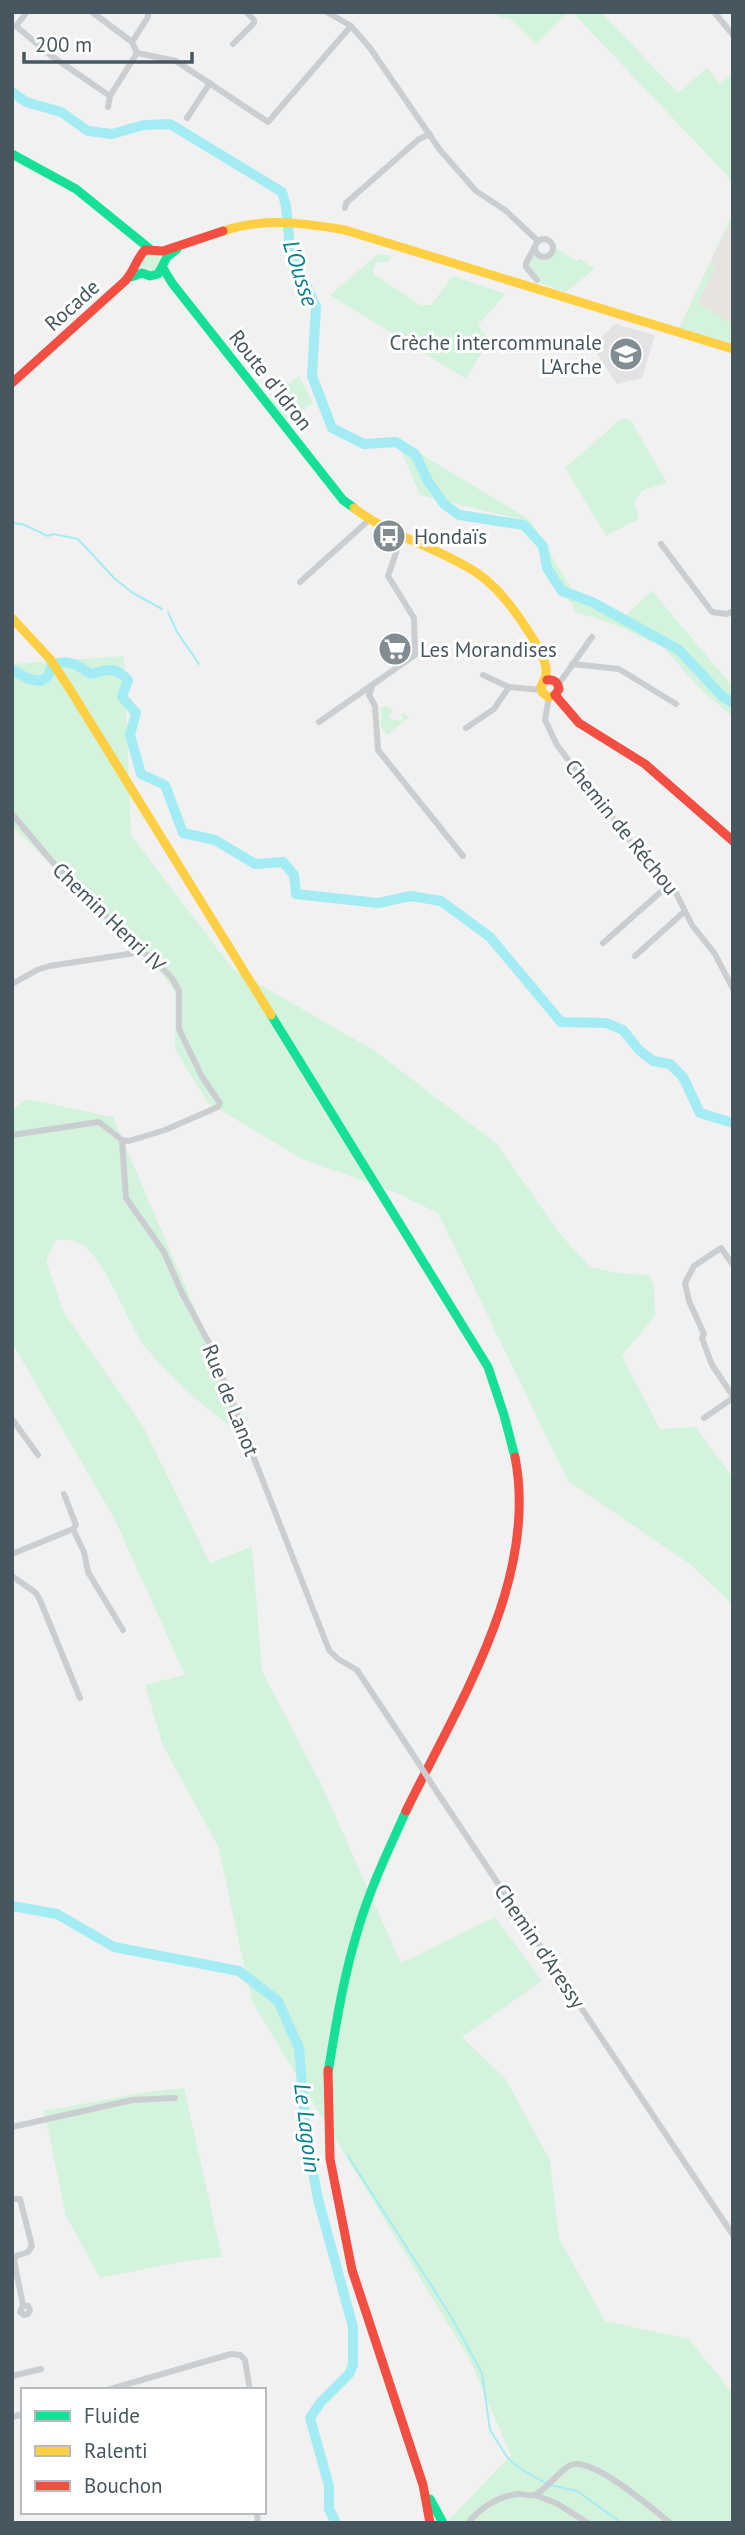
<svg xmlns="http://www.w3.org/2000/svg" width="745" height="2535" viewBox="0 0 745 2535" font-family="'PT Sans',sans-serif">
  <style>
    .commercial { fill: #e7e4df }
    .education { fill: #e3e2e4 }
    .green { fill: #d4f3dc }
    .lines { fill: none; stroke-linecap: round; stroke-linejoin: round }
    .stream { stroke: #a4ecf4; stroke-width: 2 }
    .river { stroke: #a4ecf4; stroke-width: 10 }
    .street { stroke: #caced1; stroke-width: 6 }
    .fast { stroke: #16e098; stroke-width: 9 }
    .slow { stroke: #ffcf43; stroke-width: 9 }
    .jam { stroke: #f24e42; stroke-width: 9 }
    .street-bridge { stroke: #caced1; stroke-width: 6 }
    .labels { text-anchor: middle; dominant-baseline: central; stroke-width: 6; stroke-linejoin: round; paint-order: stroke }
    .street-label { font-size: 21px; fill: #465760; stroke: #fff }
    .poi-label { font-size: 21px; fill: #465760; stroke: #fff; text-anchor: start }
    .water-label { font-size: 23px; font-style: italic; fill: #04808f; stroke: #fff }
  </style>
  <rect width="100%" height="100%" fill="#f2f1f1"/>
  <!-- commercial -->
  <polygon class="commercial" points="733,213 733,344 679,329"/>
  <!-- education -->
  <polygon class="education" points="615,324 655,335 642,378 617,384 592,346"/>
  <!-- green -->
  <g class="green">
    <polygon points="494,12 569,12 536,45 509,18 500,17"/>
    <polygon points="572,12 601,12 678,93 707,68 720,84 733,73 733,184 724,172"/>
    <polygon points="733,213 733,220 712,258 714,271 698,301 699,304 733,324 733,344 679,329"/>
    <polygon points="556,248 577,261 580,259 595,269 565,292 537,282 527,263 533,253 538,258 546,260 552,257"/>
    <path d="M143,254L158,255C162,263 159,268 152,272L141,266Z"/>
    <polygon points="378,254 391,256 388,262 376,262 373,271 375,275 420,305 431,305 453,276 506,294 478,325 489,340 466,379 330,295"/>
    <polygon points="299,376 313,403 286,421 269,398"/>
    <polygon points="621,419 630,419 667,483 643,490 634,502 639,519 606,536 565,468"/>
    <polygon points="396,439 530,520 571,588 626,615 652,591 733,687 733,717 702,691 664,648 616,625 576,612 522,520 420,495"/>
    <polygon points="124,656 131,835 233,969 375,1051 497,1144 561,1235 590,1267 617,1273 649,1275 654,1284 655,1316 622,1356 660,1429 695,1427 733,1478 733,1605 691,1565 568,1481 438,1213 392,1191 302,1159 208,1103 175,1049 175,992 154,963 135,948 12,826 12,664"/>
    <polygon points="387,706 393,710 389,717 392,720 395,719 400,721 403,718 400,715 404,712 409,717 388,735 381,727 381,707"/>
    <path d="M27,1099L113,1117L205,1332L256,1443C215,1418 178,1386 147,1349C125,1322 107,1256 77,1242C72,1240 62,1240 56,1240L46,1261L64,1313L143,1426L210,1563L252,1546L262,1671L322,1786L401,1963L495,1917L542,1981L462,2037L505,2078L550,2160L559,2238L605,2321L689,2339L733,2394V2523H446L511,2455L470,2360L252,2002L218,1846L163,1746L145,1685L185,1675L114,1518L12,1343V1110Z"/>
    <polygon points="184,2088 222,2257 186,2261 100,2278 66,2216 44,2111 146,2092"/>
  </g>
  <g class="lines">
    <!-- stream -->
    <g class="stream">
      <polyline points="12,523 22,524 48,536 53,534 78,539 115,579 133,593 162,609"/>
      <polyline points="168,612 177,632 199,664"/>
      <polyline points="348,2156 452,2318 482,2373 490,2430 507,2457 518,2467 545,2483"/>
      <polyline points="550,2485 577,2491 622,2523"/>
    </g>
    <!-- river -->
    <g class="river">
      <polyline points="12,92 26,102 61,112 88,131 112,134 144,125 170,124 282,192 286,206 290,249 316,307 312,376 332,428 364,444 396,442 415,454 428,481 444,504 459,515 524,525 543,546 547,568 562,591 592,602 679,650 723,697 733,703"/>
      <path d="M12,670L29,679L41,681L48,676L52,665C68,658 78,665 91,674C109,669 114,666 128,680L122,697L136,713L130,735L141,774L165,785L183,833L215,840L255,864L283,862L294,875L296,894L378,903L411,896L441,901L490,937L561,1022L606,1023L623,1030L639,1050L653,1061L670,1064L683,1077L700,1113L733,1123"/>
      <polyline points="12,1906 57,1914 114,1947 239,1971 278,2001 299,2048 306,2134 318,2199 353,2327 353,2365 349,2374 320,2403 310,2418 329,2486 329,2509 336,2523"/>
    </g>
    <!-- street -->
    <g class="street">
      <polyline points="27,12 16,26 50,55 110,96"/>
      <polyline points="92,12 132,42"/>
      <polyline points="327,12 351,26 370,48 440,150 476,191 505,210 538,241"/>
      <polyline points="714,12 733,35"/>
      <polyline points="233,44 254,23 254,20 246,12"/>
      <polyline points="137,53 176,61 268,122 351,26"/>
      <polyline points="108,107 110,96 137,53 132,42 148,17 148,12"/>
      <polyline points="187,118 210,83"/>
      <polyline points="345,208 346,203 419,139 430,134"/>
      <circle cx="544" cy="248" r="9"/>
      <polyline points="534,248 526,263 526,267 537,280"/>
      <polyline points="661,544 712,612 727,614 733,611"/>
      <polyline points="300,582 369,520"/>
      <polyline points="572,664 619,669 676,704"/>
      <polyline points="483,675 509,687 541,690"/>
      <polyline points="558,685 592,637"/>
      <polyline points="372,687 369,695 375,706 378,750 463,856"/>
      <polyline points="549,697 545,720 557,745 644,859 671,883 692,925 715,954 733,989"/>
      <polyline points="319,722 415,655 414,618 388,576 396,553 399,535"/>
      <polyline points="466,728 494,709 509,687"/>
      <polyline points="12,814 55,865 142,952 152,958 172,978 179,991 179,1029 202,1077 220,1103 218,1107 165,1130 129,1141 122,1140 99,1122 12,1135"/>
      <polyline points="603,943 671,883"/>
      <polyline points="635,956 685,911"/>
      <polyline points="12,984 37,970 49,966 142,952"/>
      <polyline points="122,1140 126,1198 164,1252 182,1293 209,1343 329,1650 338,1659 357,1670 412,1753"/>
      <polyline points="733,1265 721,1248 694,1266 685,1283 689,1301 704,1334 702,1338 712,1365 733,1396"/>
      <polyline points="704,1418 733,1398"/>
      <polyline points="12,1419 38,1455"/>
      <polyline points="73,1529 84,1552 88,1572 123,1630"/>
      <polyline points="12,1554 73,1529 76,1525 64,1494"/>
      <polyline points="12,1576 36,1593 40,1600 80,1698"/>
      <polyline points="437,1792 733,2235"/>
      <polyline points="12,2127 132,2100 175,2098"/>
      <polyline points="12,2199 20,2199 32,2246 28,2252 16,2256 14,2260 23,2305 20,2312 24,2315 28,2314 30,2310 28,2306 23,2305"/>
      <polyline points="12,2376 41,2369"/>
      <polyline points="107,2390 231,2354 240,2355 245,2360 250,2390"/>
      <polyline points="12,2417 23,2414"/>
      <polyline points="535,2495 556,2503 588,2523"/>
      <polyline points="257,2512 258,2523"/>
      <path d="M468,2523C480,2508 498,2496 518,2494C523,2494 529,2496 534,2495C545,2492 559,2470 571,2465C592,2456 653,2509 670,2523"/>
    </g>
    <!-- fast -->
    <g class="fast">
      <polyline points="12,154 76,189 150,249"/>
      <polyline points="163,268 172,283 343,500 354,508"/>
      <polyline points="131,277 142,273 150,276 158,274 167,257 177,249"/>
      <polyline points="271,1015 488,1367 504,1415 515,1457"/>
      <path d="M328,2073C336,2023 344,1974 359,1926C371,1886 389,1849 406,1811"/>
      <polyline points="430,2499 443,2523"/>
    </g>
    <!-- slow -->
    <g class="slow">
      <path d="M223,231C264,217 304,223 345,230L733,349"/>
      <path d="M354,508C391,537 438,547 477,573C501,589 520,617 535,642C543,657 552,671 541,686L542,692L548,697L555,695"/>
      <polyline points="12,618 50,659 71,691 271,1015"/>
    </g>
    <!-- jam -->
    <g class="jam">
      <path d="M12,383L125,281C135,270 136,259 145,250L163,251L223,231"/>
      <path d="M547,680C554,679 558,682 559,689L555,695"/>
      <polyline points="555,695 579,723 645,764 733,841"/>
      <path d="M406,1811C458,1704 539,1580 515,1457"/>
      <polyline points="328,2070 330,2159 352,2270 423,2485 430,2523"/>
    </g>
    <!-- street-bridge -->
    <polyline class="street-bridge" points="412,1753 437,1792"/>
  </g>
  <!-- icons -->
  <defs>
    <symbol id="school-disc" viewBox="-11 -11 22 22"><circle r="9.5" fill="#828d93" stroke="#fff"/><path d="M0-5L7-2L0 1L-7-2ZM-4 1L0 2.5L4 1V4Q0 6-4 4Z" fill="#fff"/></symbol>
    <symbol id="bus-disc" viewBox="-11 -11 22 22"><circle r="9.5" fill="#828d93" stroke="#fff"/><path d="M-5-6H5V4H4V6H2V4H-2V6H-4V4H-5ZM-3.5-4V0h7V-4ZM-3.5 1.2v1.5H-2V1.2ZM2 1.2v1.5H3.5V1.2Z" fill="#fff"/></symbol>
    <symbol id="supermarket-disc" viewBox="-11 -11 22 22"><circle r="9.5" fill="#828d93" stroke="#fff"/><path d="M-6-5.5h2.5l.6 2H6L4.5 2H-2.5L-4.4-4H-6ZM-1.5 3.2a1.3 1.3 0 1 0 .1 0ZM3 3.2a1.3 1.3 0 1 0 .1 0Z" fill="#fff"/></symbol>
  </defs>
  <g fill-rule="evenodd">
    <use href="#school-disc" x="607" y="335" width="38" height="38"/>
    <use href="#bus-disc" x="370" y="517" width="38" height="38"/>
    <use href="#supermarket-disc" x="376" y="630" width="38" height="38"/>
  </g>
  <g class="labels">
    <!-- street labels -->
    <g class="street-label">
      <text transform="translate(72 305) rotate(-42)">Rocade</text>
      <text transform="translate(271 380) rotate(52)">Route d'Idron</text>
      <text transform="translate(622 827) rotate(51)">Chemin de Réchou</text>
      <text transform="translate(109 917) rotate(44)">Chemin Henri IV</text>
      <text transform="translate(231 1400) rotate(68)">Rue de Lanot</text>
      <text transform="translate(540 1946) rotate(56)">Chemin d'Aressy</text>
    </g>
    <!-- poi labels -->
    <g class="poi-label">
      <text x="602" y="342" text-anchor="end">Crèche intercommunale<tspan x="602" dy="24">L'Arche</tspan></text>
      <text x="414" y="536">Hondaïs</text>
      <text x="420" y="649">Les Morandises</text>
    </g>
    <!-- water labels -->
    <g class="water-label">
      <text transform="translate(301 273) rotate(72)">L'Ousse</text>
      <text transform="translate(308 2128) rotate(83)">Le Lagoin</text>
    </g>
  </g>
  <!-- border -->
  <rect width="745" height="2535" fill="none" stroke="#465760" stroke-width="28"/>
  <!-- legend -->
  <rect x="21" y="2388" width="245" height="126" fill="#ffffff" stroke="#b5bcbf" stroke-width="2"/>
  <rect x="35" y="2411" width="35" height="10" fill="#16e098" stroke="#b5bcbf" stroke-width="2"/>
  <text x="84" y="2423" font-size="21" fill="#465760">Fluide</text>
  <rect x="35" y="2446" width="35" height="10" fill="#ffcf43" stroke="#b5bcbf" stroke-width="2"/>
  <text x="84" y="2458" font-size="21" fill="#465760">Ralenti</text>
  <rect x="35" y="2481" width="35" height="10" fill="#f24e42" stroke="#b5bcbf" stroke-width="2"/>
  <text x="84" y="2493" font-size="21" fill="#465760">Bouchon</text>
  <!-- scale -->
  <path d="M24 52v10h168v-10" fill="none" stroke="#465760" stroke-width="3.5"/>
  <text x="35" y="52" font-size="21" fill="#465760" stroke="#ffffff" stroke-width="5" paint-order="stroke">200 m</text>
</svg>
